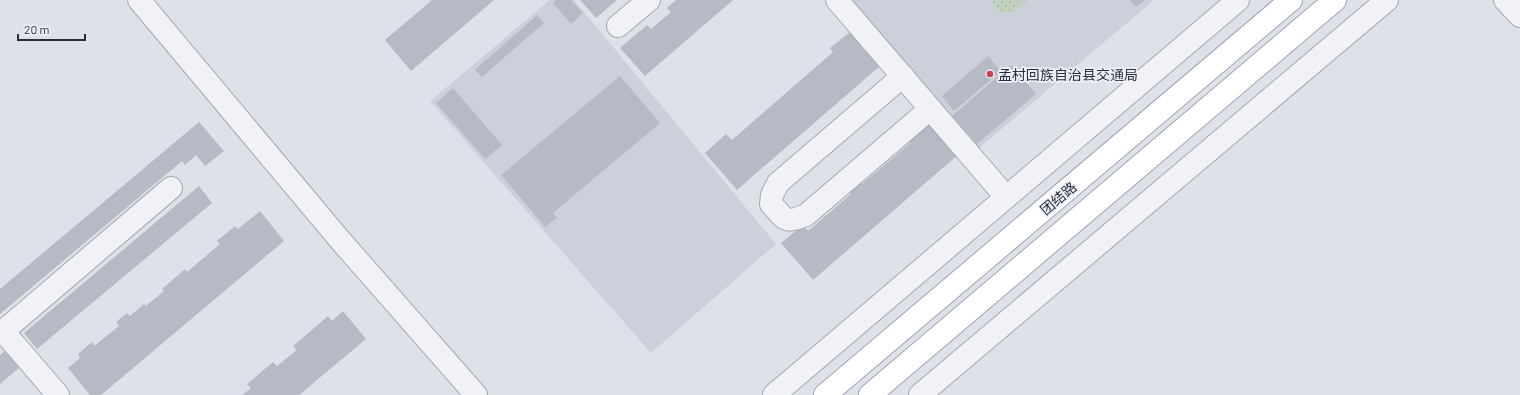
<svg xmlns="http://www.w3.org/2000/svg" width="1520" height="395" viewBox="0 0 1520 395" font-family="Barlow,'Noto Sans SC',sans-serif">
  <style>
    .built { fill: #ccd0da }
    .grass { fill: url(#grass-dots) }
    .building { fill: #b6bac5 }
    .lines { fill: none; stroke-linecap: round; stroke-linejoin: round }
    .minor-casing { stroke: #a3a8b2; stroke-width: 24 }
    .major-casing { stroke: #9ea4b4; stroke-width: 24 }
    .minor { stroke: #f1f2f6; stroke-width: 22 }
    .major { stroke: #fff; stroke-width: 22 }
    .poi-dot { fill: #cf4148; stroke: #eef0f6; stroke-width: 1.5 }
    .labels { text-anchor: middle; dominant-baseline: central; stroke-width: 3.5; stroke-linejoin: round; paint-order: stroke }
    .poi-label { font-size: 14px; fill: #272e3f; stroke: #eef0f6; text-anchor: start }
    .street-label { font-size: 14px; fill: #272e3f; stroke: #eef0f6 }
  </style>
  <defs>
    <pattern id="grass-dots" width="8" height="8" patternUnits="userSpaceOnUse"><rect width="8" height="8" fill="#c2d2bf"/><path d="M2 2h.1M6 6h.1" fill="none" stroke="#a7b5a5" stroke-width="1.8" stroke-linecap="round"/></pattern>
  </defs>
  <rect width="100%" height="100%" fill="#dee1e8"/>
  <!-- built -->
  <g class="built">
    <polygon points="550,0 574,0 776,244 651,353 430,101"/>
    <polygon points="850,0 1154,0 978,149"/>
  </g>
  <!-- grass -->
  <polygon class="grass" points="990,0 1028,0 1012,13 1000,13"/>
  <!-- building -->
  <g class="building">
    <polygon points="432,0 494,0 411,71 385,40"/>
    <polygon points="556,0 571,0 583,13 571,24 553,3"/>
    <polygon points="580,0 617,0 596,18"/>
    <polygon points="676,0 733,0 645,76 620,48 647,25 651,29 671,12 667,8"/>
    <polygon points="1130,0 1145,0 1136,7"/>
    <polygon points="537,15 544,23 482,77 475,70"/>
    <polygon points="850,32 880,66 737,190 705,153 726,134 732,140 833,52 830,48"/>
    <polygon points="988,56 1001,71 954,111 942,96"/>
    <polygon points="1011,65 1036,94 977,144 952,116"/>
    <polygon points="620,76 660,123 553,213 557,218 545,227 501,175"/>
    <polygon points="453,88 502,145 485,159 436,103"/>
    <polygon points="929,120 959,154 813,280 781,243 803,225 808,231 851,194 847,189 858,180 862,184 910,143 906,139"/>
    <polygon points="199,122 224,151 205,166 196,155 185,165 182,161 0,314 0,289"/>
    <polygon points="199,186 212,203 37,349 24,333"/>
    <polygon points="260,211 284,241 101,395 90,395 68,368 80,358 78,354 92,342 94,346 119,326 116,322 127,313 130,316 144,304 146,306 164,291 162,289 185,269 187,272 220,244 217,241 235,226 238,229"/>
    <polygon points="343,311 366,339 299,395 242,395 251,388 247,384 273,362 277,366 297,350 293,346 328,316 332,321"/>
    <polygon points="5,351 19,368 0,384 0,355"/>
  </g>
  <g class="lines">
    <defs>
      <g id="minor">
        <polyline points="139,0 340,240 476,395"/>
        <polyline points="837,0 1006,197"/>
        <polyline points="1505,0 1520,16"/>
        <polyline points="618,26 649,0"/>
        <path d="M903,76L778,183L772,195L771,204C786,220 784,224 806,215L930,109"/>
        <polyline points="3,331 58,395"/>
        <polyline points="0,334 171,188"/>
        <polyline points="774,395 1238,0"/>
        <polyline points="920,395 1387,0"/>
      </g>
      <g id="major">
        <polyline points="825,395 1291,0"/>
        <polyline points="870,395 1335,0"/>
      </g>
    </defs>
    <!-- minor casing -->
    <use href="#minor" class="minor-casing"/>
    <!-- major casing -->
    <use href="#major" class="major-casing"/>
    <!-- minor -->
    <use href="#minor" class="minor"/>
    <!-- major -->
    <use href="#major" class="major"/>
  </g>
  <!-- markers -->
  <circle class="poi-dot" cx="990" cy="74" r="4"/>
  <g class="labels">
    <!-- poi labels -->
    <g class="poi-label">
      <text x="998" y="74">孟村回族自治县交通局</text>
    </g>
    <!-- street labels -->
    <g class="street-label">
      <text transform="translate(1058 198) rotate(-40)">团结路</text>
    </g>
  </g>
  <!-- scale -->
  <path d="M18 34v6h67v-6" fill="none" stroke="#272e3f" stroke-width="2"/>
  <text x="24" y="34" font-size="12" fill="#272e3f" stroke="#eef0f6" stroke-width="3" paint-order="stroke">20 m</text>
</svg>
